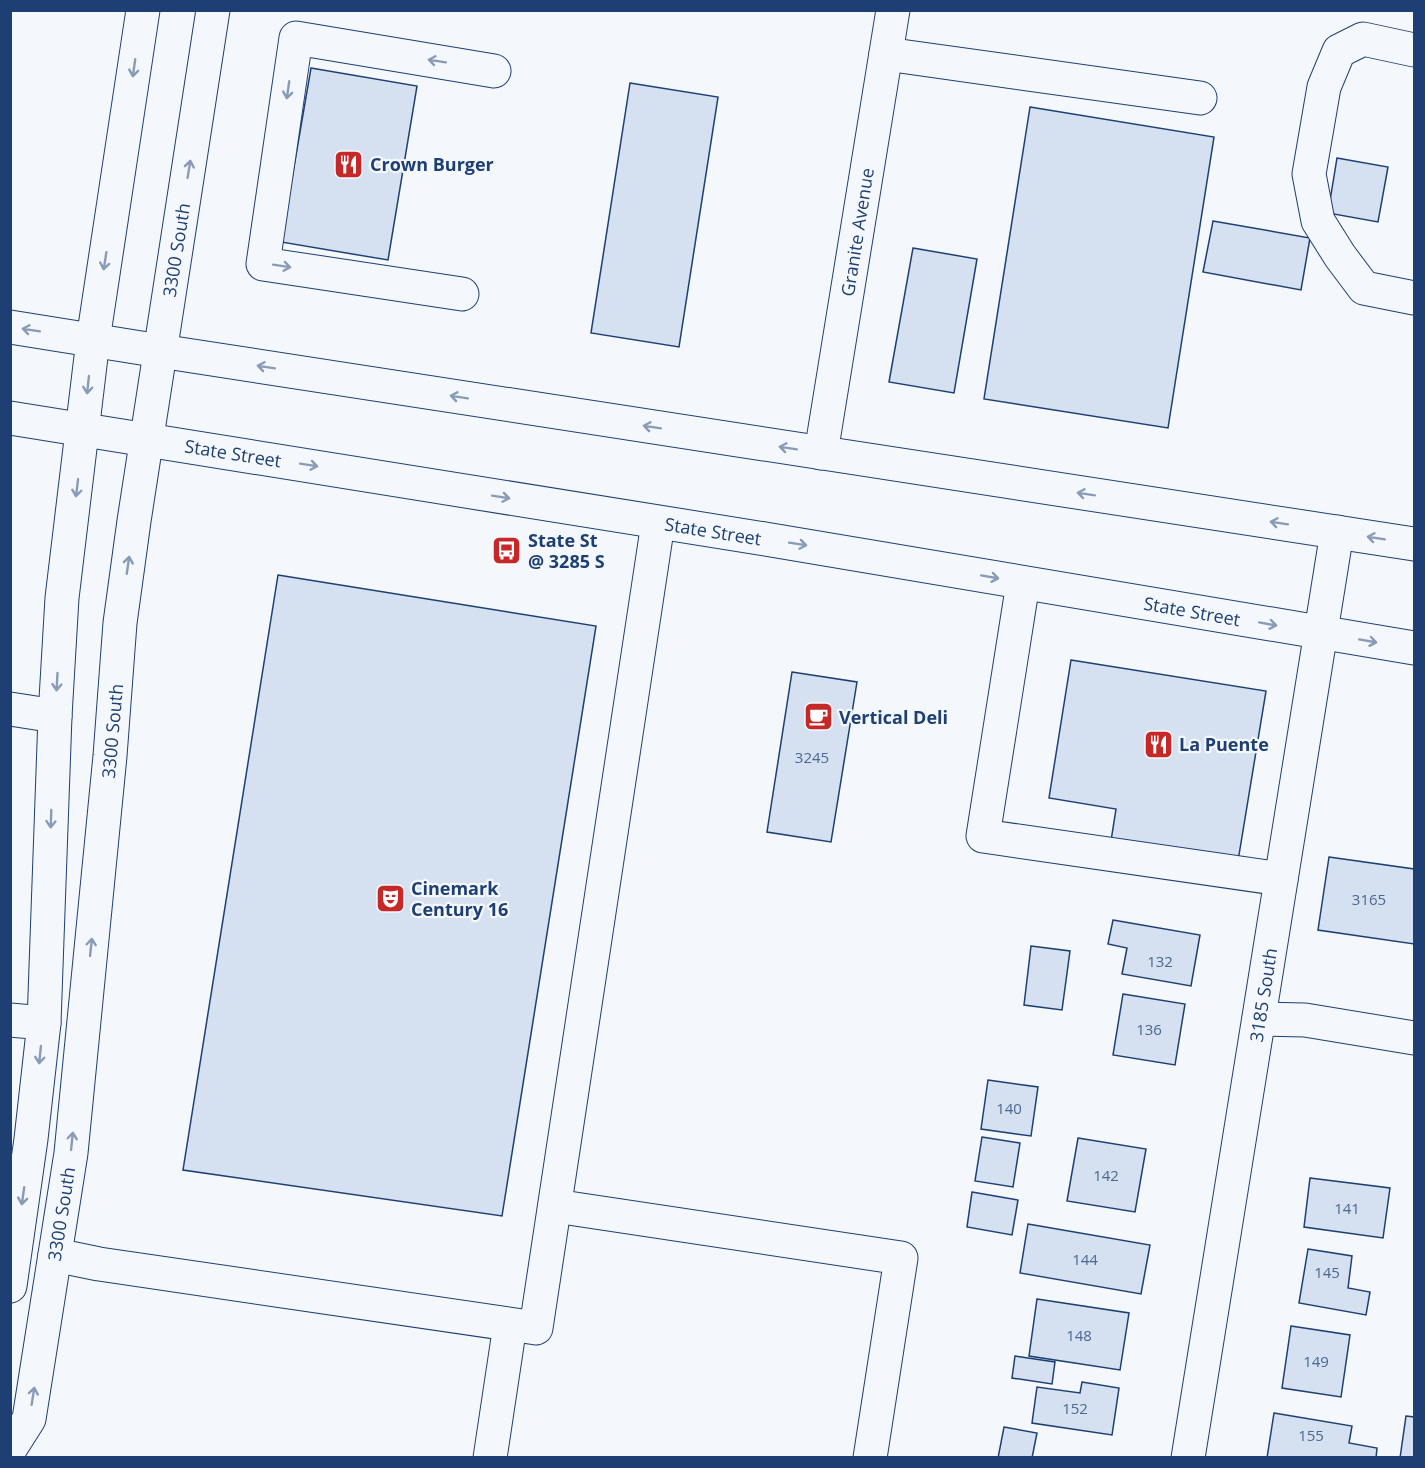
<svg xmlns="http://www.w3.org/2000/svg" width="1425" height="1468" viewBox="0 0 1425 1468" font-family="'Open Sans',sans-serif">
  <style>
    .building { fill: #d5e0f0; stroke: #1d3f73; stroke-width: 1.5 }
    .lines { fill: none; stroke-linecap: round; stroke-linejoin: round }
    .minor-casing { stroke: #1d3f73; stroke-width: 35 }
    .major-casing { stroke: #1d3f73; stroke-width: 35 }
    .minor { stroke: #f4f7fb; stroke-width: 33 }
    .major { stroke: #f4f7fb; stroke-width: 33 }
    .oneway { stroke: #889bb7 }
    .labels { text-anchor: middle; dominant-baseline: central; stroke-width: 4.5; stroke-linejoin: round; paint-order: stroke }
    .number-label { font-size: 15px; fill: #4b6792 }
    .poi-label { font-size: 18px; font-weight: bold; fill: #1d3f73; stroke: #f4f7fb; text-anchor: start }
    .street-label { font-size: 18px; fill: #1d3f73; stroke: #f4f7fb }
  </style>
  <rect width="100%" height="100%" fill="#f4f7fb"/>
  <!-- building -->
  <g class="building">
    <polygon points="311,68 417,86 388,260 281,242"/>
    <polygon points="630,83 718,97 679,347 591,333"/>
    <polygon points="1030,107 1214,137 1168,428 984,399"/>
    <polygon points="1337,158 1388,167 1378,222 1328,213"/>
    <polygon points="1213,221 1310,238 1301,290 1203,272"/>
    <polygon points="913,248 977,259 954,393 889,382"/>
    <polygon points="278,575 596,626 502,1216 183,1170"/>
    <polygon points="1071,660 1266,691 1238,861 1111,841 1116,809 1049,798"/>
    <polygon points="792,672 857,682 831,842 767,832"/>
    <polygon points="1329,857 1414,869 1414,944 1318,930"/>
    <polygon points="1113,920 1200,935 1191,986 1122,974 1127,948 1108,944"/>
    <polygon points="1031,946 1070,951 1062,1010 1024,1005"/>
    <polygon points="1123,994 1185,1004 1175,1065 1113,1055"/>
    <polygon points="988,1080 1038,1087 1031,1136 981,1129"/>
    <polygon points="982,1137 1020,1143 1013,1187 975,1181"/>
    <polygon points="1078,1138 1146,1149 1135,1212 1067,1201"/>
    <polygon points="1310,1178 1390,1188 1383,1238 1304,1227"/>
    <polygon points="972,1192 1018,1200 1012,1235 967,1227"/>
    <polygon points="1028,1224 1150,1245 1141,1294 1020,1273"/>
    <polygon points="1308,1249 1352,1256 1348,1288 1370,1292 1366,1315 1299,1303"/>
    <polygon points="1037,1299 1129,1313 1120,1370 1029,1356"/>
    <polygon points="1291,1326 1350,1335 1341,1397 1282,1388"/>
    <polygon points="1015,1356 1055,1362 1052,1384 1012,1378"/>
    <polygon points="1082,1382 1119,1388 1112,1435 1032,1423 1037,1387 1080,1393"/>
    <polygon points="1274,1413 1352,1426 1349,1443 1377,1448 1376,1458 1267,1458"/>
    <polygon points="1406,1416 1414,1417 1414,1458 1400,1458"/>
    <polygon points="1004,1427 1037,1433 1032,1458 998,1458"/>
  </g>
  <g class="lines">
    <defs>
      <g id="minor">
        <polyline points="1414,50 1363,39 1339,51 1324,87 1309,174 1318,221 1340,256 1364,288 1414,298"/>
        <polyline points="886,54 1200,98"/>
        <polyline points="462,294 263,264 296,38 494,71"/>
        <polyline points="821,453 893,10"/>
        <polyline points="1023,583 983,836 1281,879"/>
        <polyline points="10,709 55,716"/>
        <polyline points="1259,1019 1305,1020 1414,1038"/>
        <polyline points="10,1020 44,1023"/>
        <polyline points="555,1206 901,1258 870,1458"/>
        <polyline points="55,1255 99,1264 536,1328 658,523"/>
        <polyline points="490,1458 510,1325"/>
        <polyline points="1188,1458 1337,532"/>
      </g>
      <g id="major">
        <polyline points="10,327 160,351 1414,544"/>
        <polyline points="10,418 771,540 1414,648"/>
        <polyline points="10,1286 31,1139 44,1023 55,716 62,598 93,340 143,10"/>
        <polyline points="10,1449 29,1419 71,1153 110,756 120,623 134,521 213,10"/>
      </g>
    </defs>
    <!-- minor casing -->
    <use href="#minor" class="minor-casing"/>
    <!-- major casing -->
    <use href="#major" class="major-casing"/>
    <!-- minor -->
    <use href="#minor" class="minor"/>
    <!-- major -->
    <use href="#major" class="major"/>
  </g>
  <!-- one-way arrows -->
  <defs><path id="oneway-shaft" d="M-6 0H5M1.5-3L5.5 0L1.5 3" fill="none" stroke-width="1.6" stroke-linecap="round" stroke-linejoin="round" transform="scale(1.5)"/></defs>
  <g class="oneway">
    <use href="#oneway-shaft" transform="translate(437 61) rotate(-171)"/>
    <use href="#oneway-shaft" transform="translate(134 68) rotate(98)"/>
    <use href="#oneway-shaft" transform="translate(288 90) rotate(98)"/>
    <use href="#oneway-shaft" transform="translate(189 169) rotate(-81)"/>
    <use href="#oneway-shaft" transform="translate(105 261) rotate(99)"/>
    <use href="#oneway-shaft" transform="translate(282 266) rotate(9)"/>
    <use href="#oneway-shaft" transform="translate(31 330) rotate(-171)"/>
    <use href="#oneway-shaft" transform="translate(266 367) rotate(-171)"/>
    <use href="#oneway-shaft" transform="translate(88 385) rotate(96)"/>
    <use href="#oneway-shaft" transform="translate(459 397) rotate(-171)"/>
    <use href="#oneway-shaft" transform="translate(652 427) rotate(-171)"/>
    <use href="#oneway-shaft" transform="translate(788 448) rotate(-171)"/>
    <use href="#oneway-shaft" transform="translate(309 465) rotate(9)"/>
    <use href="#oneway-shaft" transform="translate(77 488) rotate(97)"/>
    <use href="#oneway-shaft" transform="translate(1086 494) rotate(-171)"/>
    <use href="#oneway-shaft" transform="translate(501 497) rotate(9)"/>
    <use href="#oneway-shaft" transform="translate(1279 523) rotate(-171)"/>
    <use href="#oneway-shaft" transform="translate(1376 538) rotate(-171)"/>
    <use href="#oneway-shaft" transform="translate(798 544) rotate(9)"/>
    <use href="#oneway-shaft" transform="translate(128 565) rotate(-82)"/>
    <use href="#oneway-shaft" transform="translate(990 577) rotate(10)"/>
    <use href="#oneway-shaft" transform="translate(1268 624) rotate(10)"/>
    <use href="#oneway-shaft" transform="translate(1368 641) rotate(10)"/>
    <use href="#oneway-shaft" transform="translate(57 682) rotate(93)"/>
    <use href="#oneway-shaft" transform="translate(51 819) rotate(92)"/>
    <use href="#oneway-shaft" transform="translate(91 947) rotate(-84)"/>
    <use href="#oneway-shaft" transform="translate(40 1055) rotate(96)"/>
    <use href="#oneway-shaft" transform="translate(72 1141) rotate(-84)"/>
    <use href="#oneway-shaft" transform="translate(23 1196) rotate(98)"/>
    <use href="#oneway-shaft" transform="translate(33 1396) rotate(-81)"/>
  </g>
  <!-- icons -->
  <defs>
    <symbol id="restaurant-square" viewBox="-11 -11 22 22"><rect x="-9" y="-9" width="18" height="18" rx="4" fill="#c62828" stroke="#f4f7fb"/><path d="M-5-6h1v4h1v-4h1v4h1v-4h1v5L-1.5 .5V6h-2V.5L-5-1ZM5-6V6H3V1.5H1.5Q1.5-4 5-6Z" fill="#fff"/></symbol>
    <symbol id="bus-square" viewBox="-11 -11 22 22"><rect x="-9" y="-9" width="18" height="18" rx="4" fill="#c62828" stroke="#f4f7fb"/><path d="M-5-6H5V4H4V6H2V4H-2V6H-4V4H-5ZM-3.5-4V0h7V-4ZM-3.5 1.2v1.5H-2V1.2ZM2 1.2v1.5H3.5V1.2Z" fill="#fff"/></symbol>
    <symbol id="cafe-square" viewBox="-11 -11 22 22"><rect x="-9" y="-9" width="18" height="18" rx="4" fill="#c62828" stroke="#f4f7fb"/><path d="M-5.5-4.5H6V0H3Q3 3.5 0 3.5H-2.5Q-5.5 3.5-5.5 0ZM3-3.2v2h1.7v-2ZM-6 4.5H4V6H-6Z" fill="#fff"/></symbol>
    <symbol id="theatre-square" viewBox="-11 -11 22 22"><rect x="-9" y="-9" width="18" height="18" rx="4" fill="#c62828" stroke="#f4f7fb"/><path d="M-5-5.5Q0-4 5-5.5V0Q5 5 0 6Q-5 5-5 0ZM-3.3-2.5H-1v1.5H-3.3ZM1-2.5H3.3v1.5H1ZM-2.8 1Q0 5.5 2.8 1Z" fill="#fff"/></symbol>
  </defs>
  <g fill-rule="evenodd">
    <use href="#restaurant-square" x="332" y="148" width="33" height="33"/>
    <use href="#bus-square" x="490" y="534" width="33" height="33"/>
    <use href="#cafe-square" x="802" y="700" width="33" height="33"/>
    <use href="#restaurant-square" x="1142" y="728" width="33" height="33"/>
    <use href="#theatre-square" x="374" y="882" width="33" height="33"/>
  </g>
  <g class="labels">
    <!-- number labels -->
    <g class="number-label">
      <text x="812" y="757">3245</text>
      <text x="1369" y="899">3165</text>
      <text x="1160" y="961">132</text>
      <text x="1149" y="1029">136</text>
      <text x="1009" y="1108">140</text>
      <text x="1106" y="1175">142</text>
      <text x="1347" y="1208">141</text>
      <text x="1085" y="1259">144</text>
      <text x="1327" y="1272">145</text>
      <text x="1079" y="1335">148</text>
      <text x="1316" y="1361">149</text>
      <text x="1075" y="1408">152</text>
      <text x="1311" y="1435">155</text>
    </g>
    <!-- poi labels -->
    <g class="poi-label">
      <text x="370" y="164">Crown Burger</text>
      <text x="528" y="540">State St<tspan x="528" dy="21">@ 3285 S</tspan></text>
      <text x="839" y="717">Vertical Deli</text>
      <text x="1179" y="744">La Puente</text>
      <text x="411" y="888">Cinemark<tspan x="411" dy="21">Century 16</tspan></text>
    </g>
    <!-- street labels -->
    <g class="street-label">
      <text transform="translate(857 232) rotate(-81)">Granite Avenue</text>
      <text transform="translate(176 250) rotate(-81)">3300 South</text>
      <text transform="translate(233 453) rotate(9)">State Street</text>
      <text transform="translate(713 531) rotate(9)">State Street</text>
      <text transform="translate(1192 611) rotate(10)">State Street</text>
      <text transform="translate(112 731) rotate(-85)">3300 South</text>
      <text transform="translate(1263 995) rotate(-81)">3185 South</text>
      <text transform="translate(61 1214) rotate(-81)">3300 South</text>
    </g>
  </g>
  <!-- border -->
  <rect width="1425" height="1468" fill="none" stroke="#1d3f73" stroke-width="24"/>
</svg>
